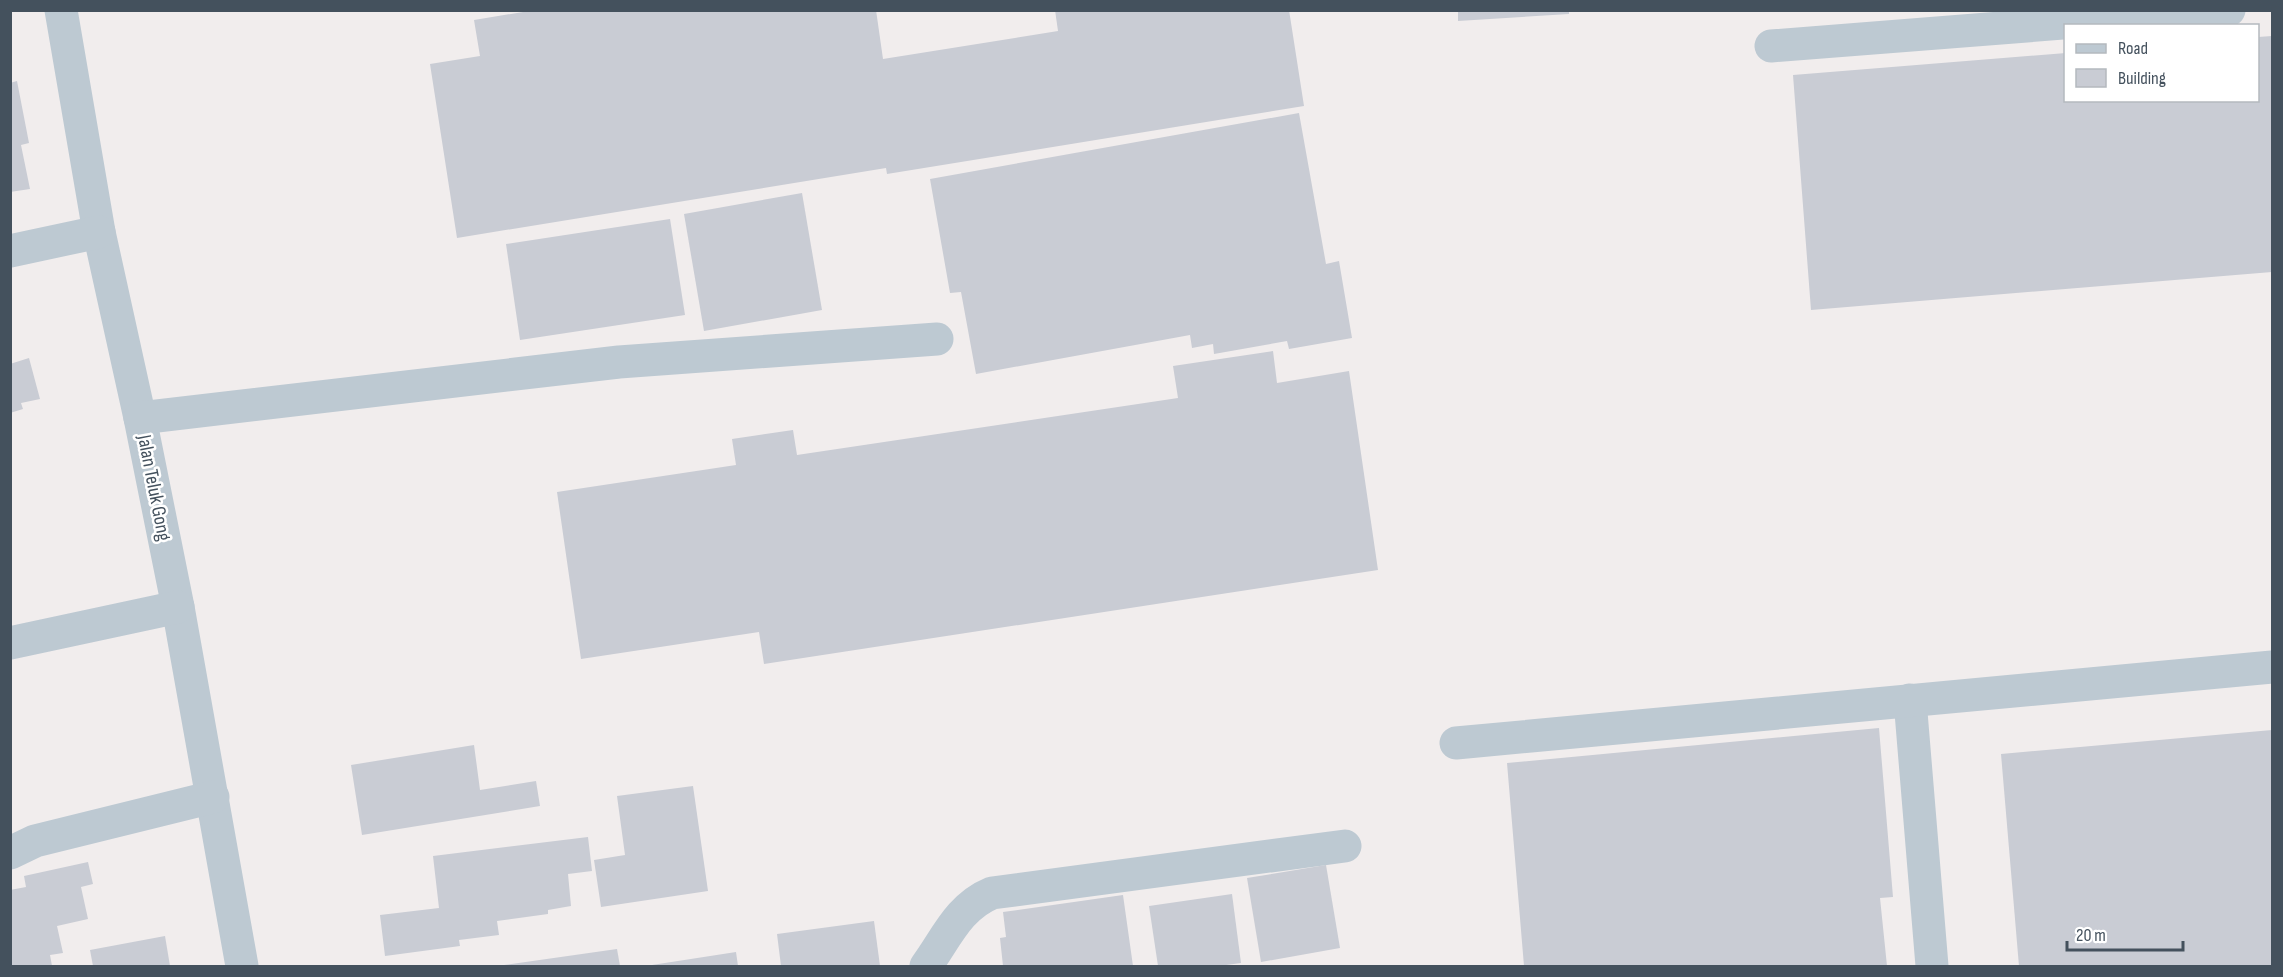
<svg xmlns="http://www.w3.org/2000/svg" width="2283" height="977" viewBox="0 0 2283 977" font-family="'Sofia Sans Condensed',sans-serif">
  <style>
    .building { fill: #c9ccd4 }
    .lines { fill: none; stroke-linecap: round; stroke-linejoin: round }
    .minor { stroke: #bdc9d2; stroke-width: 33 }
    .labels { text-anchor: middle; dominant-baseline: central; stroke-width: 5; stroke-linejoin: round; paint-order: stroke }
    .street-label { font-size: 20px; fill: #44515d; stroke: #fff }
  </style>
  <rect width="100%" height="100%" fill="#f1eded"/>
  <!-- building -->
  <g class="building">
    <polygon points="535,10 876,10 883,59 1058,31 1055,10 1289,10 1304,106 887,174 886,168 457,238 430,64 480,56 474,20"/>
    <polygon points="1458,10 1569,10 1569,14 1458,21"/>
    <polygon points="2272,36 2272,272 1811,310 1793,75 2066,53 2066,100 2258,100 2258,37"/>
    <polygon points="17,81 29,143 21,145 30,189 10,192 10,83"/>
    <polygon points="1299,113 1326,264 1339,261 1352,338 1289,349 1287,341 1214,354 1213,344 1192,348 1190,335 976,374 961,292 950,293 930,179"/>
    <polygon points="802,193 822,310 704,331 684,214"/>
    <polygon points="670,219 685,315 520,340 506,244"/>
    <polygon points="1273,351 1277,383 1349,371 1378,570 764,664 759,632 581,659 557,492 736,465 732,439 793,430 797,455 1178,398 1173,366"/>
    <polygon points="29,358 40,399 21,403 23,409 10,413 10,364"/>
    <polygon points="1879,728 1893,897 1880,898 1887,966 1524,966 1507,763"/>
    <polygon points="2272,730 2272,966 2019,966 2001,754"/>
    <polygon points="474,745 480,790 536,781 540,806 362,835 351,765"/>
    <polygon points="693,786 708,891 601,907 594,860 625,855 617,796"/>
    <polygon points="588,837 592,871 568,874 571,906 548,910 548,914 497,921 499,935 459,940 460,946 385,956 380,915 439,908 433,856"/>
    <polygon points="88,862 93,884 81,887 88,919 57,926 63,953 50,955 52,966 10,966 10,890 26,887 24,876"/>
    <polygon points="1326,865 1340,948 1261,962 1247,878"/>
    <polygon points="1232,894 1241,963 1219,966 1158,966 1149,906"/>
    <polygon points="1123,895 1133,966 1003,966 1000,938 1006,937 1003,912"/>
    <polygon points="874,921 880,966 781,966 777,934"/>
    <polygon points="165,936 170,966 93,966 90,950"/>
    <polygon points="617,949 620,966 505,966 504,965"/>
    <polygon points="736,952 738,966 652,966 652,965"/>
  </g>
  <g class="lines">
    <!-- minor -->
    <g class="minor">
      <polyline points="61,10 99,232 140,418 178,607 242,966"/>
      <polyline points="1771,46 2229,10"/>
      <polyline points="10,251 99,232"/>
      <polyline points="140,418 619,362 937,339"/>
      <polyline points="10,643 178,607"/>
      <polyline points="1910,700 1932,966"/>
      <polyline points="1456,743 2272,667"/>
      <polyline points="10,853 35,841 213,797"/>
      <path d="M926,966C946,939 958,907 992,893L1345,846"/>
    </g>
  </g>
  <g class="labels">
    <!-- street labels -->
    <g class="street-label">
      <text transform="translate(154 488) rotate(79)">Jalan Teluk Gong</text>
    </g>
  </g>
  <!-- border -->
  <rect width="2283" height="977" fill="none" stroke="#44515d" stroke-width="24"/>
  <!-- legend -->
  <rect x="2064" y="24" width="195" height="78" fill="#ffffff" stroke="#b4b9be" stroke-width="1.5"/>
  <rect x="2076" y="44" width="30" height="9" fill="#bdc9d2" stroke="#b4b9be" stroke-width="1.5"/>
  <text x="2118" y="54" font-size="18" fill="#44515d">Road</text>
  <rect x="2076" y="69" width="30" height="18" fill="#c9ccd4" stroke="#b4b9be" stroke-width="1.5"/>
  <text x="2118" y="84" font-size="18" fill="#44515d">Building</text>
  <!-- scale -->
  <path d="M2067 941v9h116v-9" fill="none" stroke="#44515d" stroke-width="3"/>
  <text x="2076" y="941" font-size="18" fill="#44515d" stroke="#ffffff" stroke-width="4.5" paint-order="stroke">20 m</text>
</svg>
